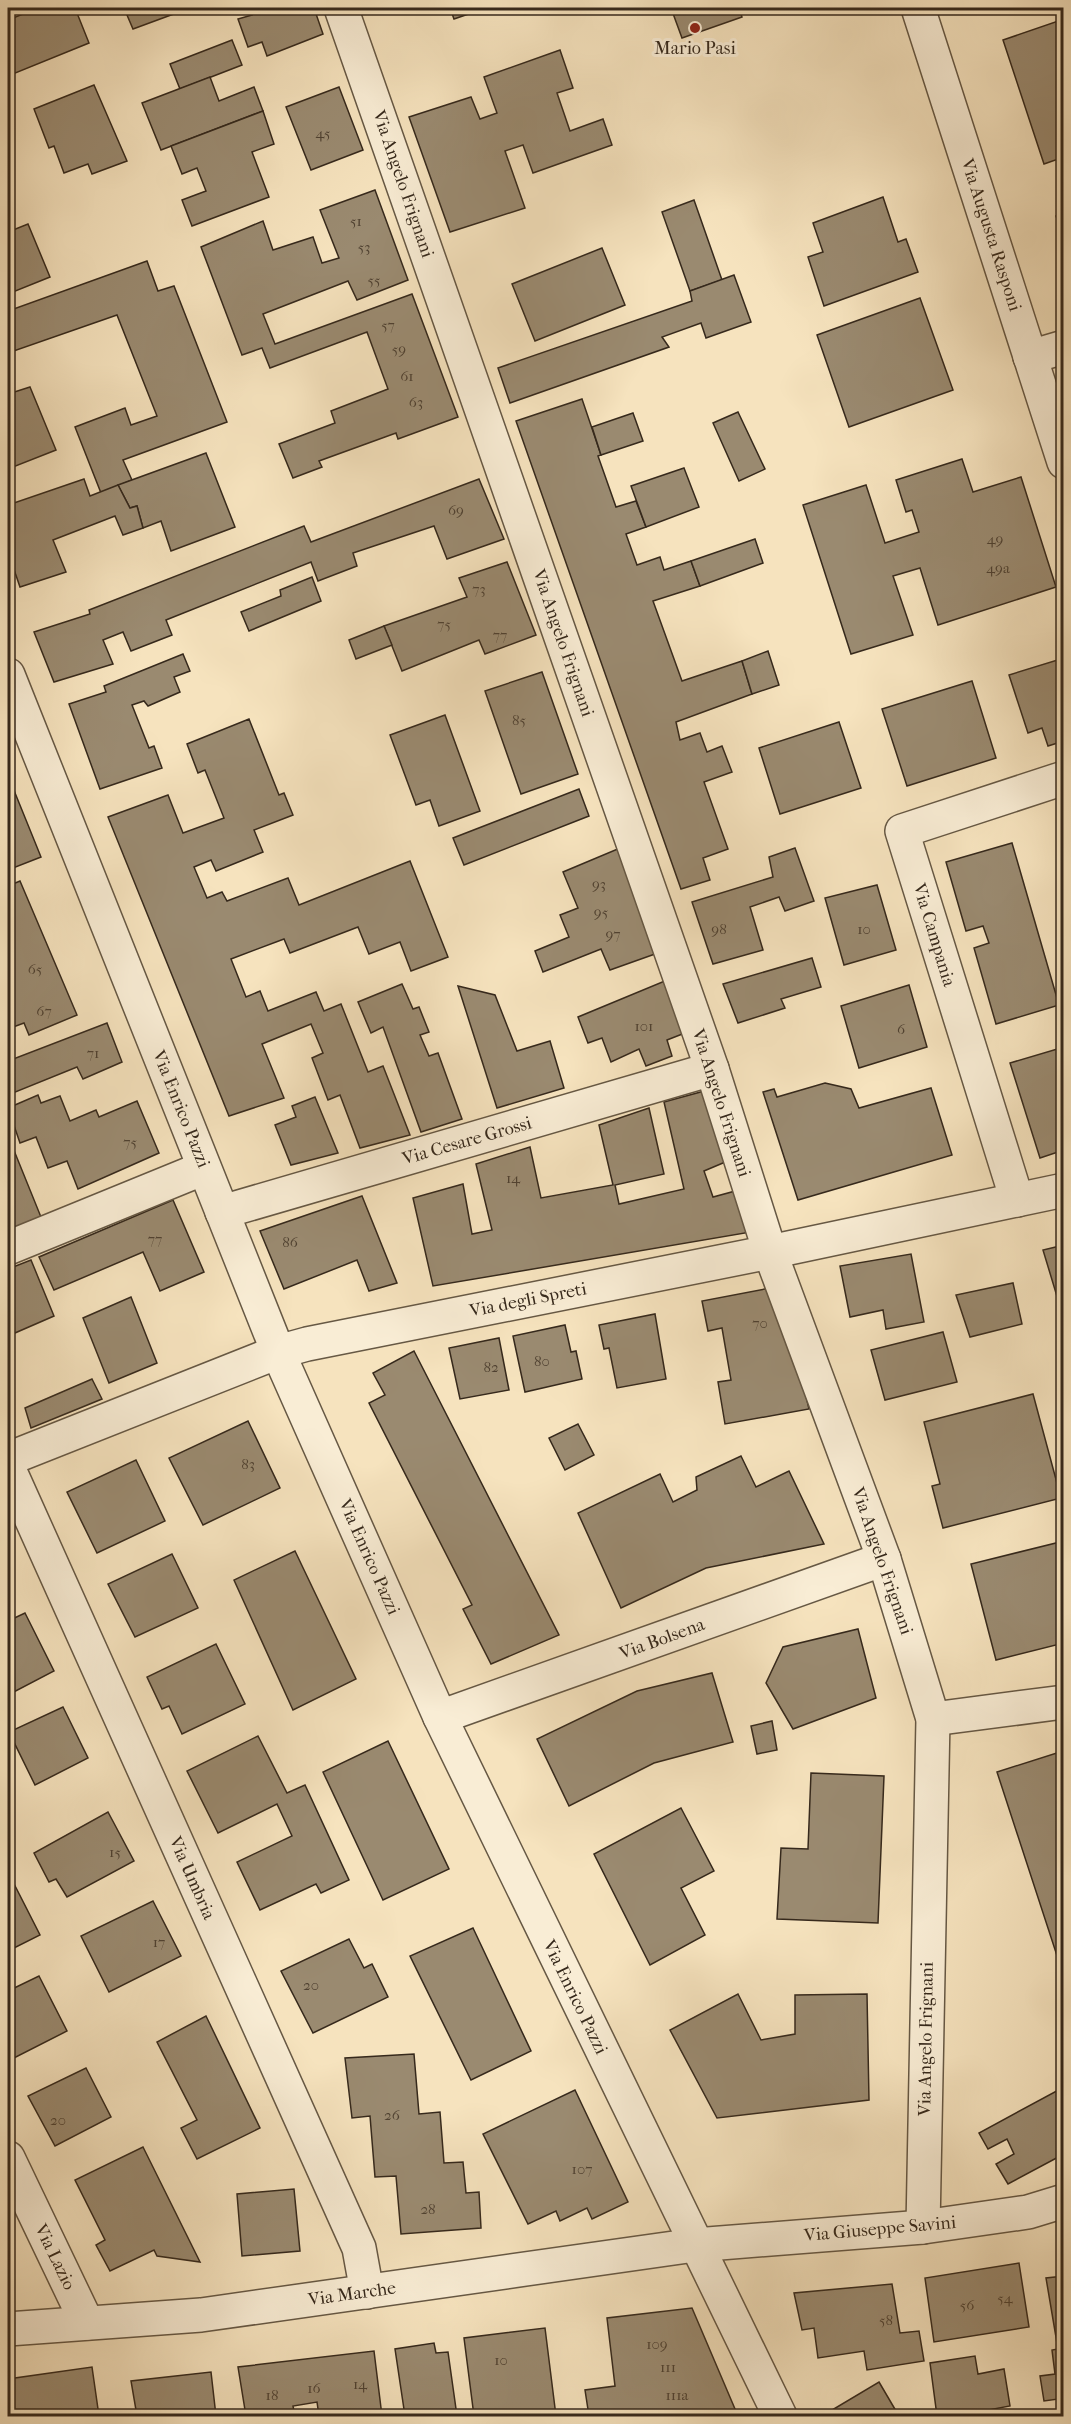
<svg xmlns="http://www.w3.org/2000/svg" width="1071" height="2424" viewBox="0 0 1071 2424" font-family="'IM FELL French Canon',serif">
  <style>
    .building { fill: #9a8a70; stroke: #36291c; stroke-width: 1.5 }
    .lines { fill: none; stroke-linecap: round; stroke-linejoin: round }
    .minor-casing { stroke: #665844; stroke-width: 36 }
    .minor { stroke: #f9edd5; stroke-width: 33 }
    .poi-dot { fill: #8f2418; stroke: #f9edd5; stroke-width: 2 }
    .labels { text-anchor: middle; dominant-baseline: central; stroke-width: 6; stroke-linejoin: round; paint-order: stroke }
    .number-label { font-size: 15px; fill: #4f4131 }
    .poi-label { font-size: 18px; fill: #36291c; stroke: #f9edd5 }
    .street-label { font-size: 18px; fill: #36291c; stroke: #f9edd5 }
  </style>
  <rect width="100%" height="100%" fill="#f6e3be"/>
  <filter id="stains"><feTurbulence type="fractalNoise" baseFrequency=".00333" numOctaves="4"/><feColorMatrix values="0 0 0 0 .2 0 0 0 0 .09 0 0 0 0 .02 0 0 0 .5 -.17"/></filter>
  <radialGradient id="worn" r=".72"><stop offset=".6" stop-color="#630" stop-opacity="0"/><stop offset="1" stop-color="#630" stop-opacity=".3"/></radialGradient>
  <!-- building -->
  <g class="building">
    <polygon points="38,8 75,8 89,43 8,76 8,20"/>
    <polygon points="124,8 190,8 133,29"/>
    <polygon points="249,8 314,8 323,34 267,56 262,42 248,47 238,19 252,15"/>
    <polygon points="450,8 486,8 454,19"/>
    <polygon points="671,8 739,8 742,17 682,38"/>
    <polygon points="1064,19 1064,157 1044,164 1003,40"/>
    <polygon points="232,40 242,65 180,89 170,64"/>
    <polygon points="560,50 573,88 557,93 570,131 603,119 612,145 533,173 523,145 505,151 525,208 450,232 409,117 471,97 480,119 497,113 484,77"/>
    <polygon points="210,77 219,101 254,87 263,111 161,150 142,103"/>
    <polygon points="94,85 127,161 92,174 88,164 64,173 54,146 49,148 34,109"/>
    <polygon points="339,87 363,150 311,170 286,107"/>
    <polygon points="263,111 274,144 252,152 269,197 192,226 182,200 206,191 197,168 182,174 171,146"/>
    <polygon points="375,190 408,280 357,300 348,281 263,314 275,344 412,294 458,417 398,439 396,433 319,461 322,467 293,478 279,444 335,423 331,411 388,389 367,332 270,368 262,348 242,355 201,247 263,221 273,250 313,237 322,263 339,258 320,210"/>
    <polygon points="883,197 898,242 906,239 918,272 824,306 808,257 823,252 813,223"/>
    <polygon points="694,200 722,280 690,291 662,212"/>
    <polygon points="1064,214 1064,239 1056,216"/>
    <polygon points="28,224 50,277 8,294 8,232"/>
    <polygon points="602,248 625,305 535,341 512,284"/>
    <polygon points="1064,250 1064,273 1057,251"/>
    <polygon points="147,261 158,291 174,286 227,422 123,460 132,480 101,493 75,427 125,408 131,425 157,416 117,315 8,353 8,311"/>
    <polygon points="734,275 751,322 706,338 701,323 662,337 669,347 510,403 498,368 692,301 690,291"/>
    <polygon points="920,298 953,390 849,427 817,335"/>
    <polygon points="30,387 56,450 8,469 8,394"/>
    <polygon points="582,399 601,455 598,456 616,507 636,501 646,527 626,534 637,565 660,557 664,570 691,561 700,586 653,601 682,681 742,661 752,694 676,722 680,740 700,733 707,752 722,746 732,772 704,782 728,849 703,858 710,880 681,889 516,421"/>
    <polygon points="738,412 765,469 739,481 713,423"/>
    <polygon points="633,413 643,441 601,455 592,427"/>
    <polygon points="206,453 235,527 171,551 161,521 143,528 137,506 130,508 118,485"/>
    <polygon points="962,459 973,492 1021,477 1056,587 938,625 920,568 893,576 913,635 851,654 803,505 866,485 885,543 919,532 912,510 906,512 896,480"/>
    <polygon points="684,468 699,507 646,527 631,486"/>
    <polygon points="84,479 90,496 118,485 130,508 137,506 143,528 123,535 115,516 53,540 66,572 20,587 8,552 8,505"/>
    <polygon points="479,479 504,539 447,559 434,526 353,553 357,566 318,581 311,562 166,620 172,635 131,651 123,632 103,640 113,664 54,682 34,632 90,614 89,610 304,526 311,542"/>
    <polygon points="755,539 763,563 700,586 691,561"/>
    <polygon points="507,562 536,635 485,654 479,640 402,671 384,626 467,597 459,578"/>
    <polygon points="312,577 321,601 249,631 241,612 281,596 280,590"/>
    <polygon points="384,626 392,645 356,659 349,640"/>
    <polygon points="768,651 779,685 752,694 742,661"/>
    <polygon points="183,654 190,671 174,677 180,692 148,706 144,701 132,705 149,748 154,746 162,768 100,789 69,704 106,692 104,686"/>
    <polygon points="1064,658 1064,741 1048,746 1042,728 1028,733 1009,675"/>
    <polygon points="542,672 578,774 521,794 485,691"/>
    <polygon points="972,681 996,758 907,786 882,709"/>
    <polygon points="445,715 480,811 439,826 430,800 416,805 390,735"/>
    <polygon points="249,719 279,795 284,793 293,815 254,830 263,852 216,871 211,860 194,867 207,898 222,892 227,901 288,878 299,905 410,861 448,957 411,971 400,942 369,954 358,927 290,953 284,939 231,959 246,997 260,991 268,1011 316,992 324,1011 341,1004 368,1072 383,1066 410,1135 360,1148 340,1095 328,1100 312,1058 323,1053 311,1024 262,1044 284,1098 229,1116 108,817 168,795 183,833 224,818 205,770 198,773 187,744"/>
    <polygon points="839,722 861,788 780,814 759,748"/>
    <polygon points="11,783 41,857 8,870 8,784"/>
    <polygon points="579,789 589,816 464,865 453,838"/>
    <polygon points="1064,826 1064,847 1058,828"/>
    <polygon points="1012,843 1059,1005 996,1024 974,948 989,943 983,926 966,931 946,862"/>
    <polygon points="620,848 655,954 610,970 601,949 543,972 535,951 569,937 560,915 578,908 563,872"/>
    <polygon points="795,848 814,901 785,911 779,897 750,907 763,950 713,964 692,902 773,877 769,857"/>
    <polygon points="20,881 77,1015 29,1035 24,1023 8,1029 8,982 13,979 8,966 8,886"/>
    <polygon points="877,885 896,950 844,965 825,898"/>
    <polygon points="812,958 821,987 781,999 785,1008 738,1023 723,984"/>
    <polygon points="672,978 690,1031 667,1040 672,1056 646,1066 639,1049 611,1062 602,1038 588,1043 578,1017"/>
    <polygon points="402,984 413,1009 419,1007 429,1032 420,1035 429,1056 438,1053 462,1119 421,1132 383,1027 371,1033 358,1002"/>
    <polygon points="909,985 927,1047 859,1068 841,1006"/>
    <polygon points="458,986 495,995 517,1051 550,1041 564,1088 497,1108"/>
    <polygon points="107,1023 122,1062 83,1079 77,1067 8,1095 8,1061"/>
    <polygon points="1064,1047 1064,1150 1040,1158 1010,1063"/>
    <polygon points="825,1083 851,1089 859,1108 931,1088 952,1155 798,1200 763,1092 774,1089 777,1097"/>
    <polygon points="708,1090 730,1160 704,1171 713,1197 739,1190 751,1232 433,1286 413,1198 463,1184 472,1234 492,1230 476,1164 530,1147 541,1198 613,1185 599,1125 649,1108 664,1174 615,1185 619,1204 684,1189 664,1102"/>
    <polygon points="38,1095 41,1103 60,1096 70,1121 96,1110 99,1117 137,1101 159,1153 78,1189 67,1161 48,1168 36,1137 20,1143 8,1108"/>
    <polygon points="315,1097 338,1153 291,1165 275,1125 296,1117 292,1106"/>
    <polygon points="13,1148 43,1222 8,1237 8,1151"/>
    <polygon points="362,1196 397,1283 369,1291 357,1260 284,1289 260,1231"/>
    <polygon points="173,1200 204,1272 160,1291 143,1252 54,1290 39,1257"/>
    <polygon points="1064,1245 1064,1312 1062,1313 1043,1250"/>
    <polygon points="911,1254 924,1322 886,1329 883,1310 850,1317 840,1266"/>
    <polygon points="31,1260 54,1316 8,1336 8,1269"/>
    <polygon points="1013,1283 1022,1324 970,1337 956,1295"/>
    <polygon points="781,1286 809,1409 725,1424 718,1382 731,1380 722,1328 708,1331 702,1301"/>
    <polygon points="131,1297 157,1363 109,1383 83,1318"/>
    <polygon points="655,1314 666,1379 617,1388 609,1348 604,1349 599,1325"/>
    <polygon points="565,1325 571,1352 576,1351 582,1379 525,1392 513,1336"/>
    <polygon points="943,1332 957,1382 885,1400 871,1350"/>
    <polygon points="499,1338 509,1390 460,1399 449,1348"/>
    <polygon points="1064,1344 1064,1372 1057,1346"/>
    <polygon points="414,1351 559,1635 491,1664 463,1609 472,1605 369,1403 385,1395 373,1373"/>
    <polygon points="92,1379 102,1399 31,1428 25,1408"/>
    <polygon points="1033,1394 1061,1498 943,1528 932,1486 940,1484 924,1422"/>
    <polygon points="248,1421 280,1488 203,1525 169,1458"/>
    <polygon points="578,1424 594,1455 565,1470 549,1438"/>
    <polygon points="741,1456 756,1487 789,1471 824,1544 706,1568 621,1608 578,1513 660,1474 673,1502 697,1490 696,1477"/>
    <polygon points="136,1460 165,1521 97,1553 67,1492"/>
    <polygon points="1064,1541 1064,1643 996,1660 971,1564"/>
    <polygon points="295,1551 356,1679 293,1710 234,1580"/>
    <polygon points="172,1554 198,1608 135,1637 108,1584"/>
    <polygon points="25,1613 54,1671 8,1695 8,1621"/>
    <polygon points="858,1629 876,1698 793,1729 766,1683 783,1647"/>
    <polygon points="216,1644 245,1704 182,1734 169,1706 162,1709 147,1677"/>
    <polygon points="712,1673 733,1742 654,1763 569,1806 537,1739 637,1691"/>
    <polygon points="63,1707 88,1758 35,1785 9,1732"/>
    <polygon points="772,1721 777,1750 757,1754 751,1726"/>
    <polygon points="258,1736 287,1793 305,1785 349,1880 321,1893 316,1884 260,1910 237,1862 292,1836 277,1804 218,1833 187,1771"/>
    <polygon points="388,1741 449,1869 383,1900 323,1772"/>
    <polygon points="1063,1751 1064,1970 1062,1971 997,1772"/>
    <polygon points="811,1773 884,1776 878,1923 777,1919 781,1848 808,1849"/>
    <polygon points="681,1808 714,1871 681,1888 705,1935 650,1965 594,1854"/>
    <polygon points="108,1812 134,1861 67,1897 56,1879 49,1882 34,1853"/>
    <polygon points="8,1872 40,1935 8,1951"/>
    <polygon points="153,1901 181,1956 109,1992 81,1936"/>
    <polygon points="473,1928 531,2051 471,2080 410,1956"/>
    <polygon points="349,1939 364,1968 372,1964 388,1997 313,2033 281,1971"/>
    <polygon points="39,1976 67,2031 8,2061 8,1991"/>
    <polygon points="738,1994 761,2040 795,2034 795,1995 867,1994 869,2100 717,2118 670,2030"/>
    <polygon points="206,2016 260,2128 197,2159 181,2128 197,2120 157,2042"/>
    <polygon points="414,2054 419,2114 440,2112 444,2163 463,2162 466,2193 479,2192 481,2228 401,2234 396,2176 375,2177 370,2116 352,2118 345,2058"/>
    <polygon points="86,2068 111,2117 55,2146 28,2096"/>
    <polygon points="1064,2087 1064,2154 1008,2184 996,2164 1014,2154 1007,2139 988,2149 979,2133"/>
    <polygon points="575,2090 628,2202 592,2219 587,2208 560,2221 556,2211 528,2224 483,2134"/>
    <polygon points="143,2147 200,2262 157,2256 154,2250 110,2271 96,2245 105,2240 75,2180"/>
    <polygon points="294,2189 300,2251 242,2256 237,2194"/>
    <polygon points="1019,2263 1029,2327 934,2342 925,2278"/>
    <polygon points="1064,2276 1064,2416 1061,2416 1058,2399 1044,2401 1040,2376 1055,2374 1052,2350 1058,2349 1046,2278"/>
    <polygon points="892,2284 900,2333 919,2331 924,2361 867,2370 864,2351 818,2358 814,2328 802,2330 794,2293"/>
    <polygon points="692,2308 738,2416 589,2416 585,2390 615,2386 607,2318"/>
    <polygon points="545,2328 556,2416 474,2416 464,2338"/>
    <polygon points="434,2343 436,2353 448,2352 457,2416 405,2416 395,2349"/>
    <polygon points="374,2351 382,2416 319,2416 317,2402 293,2406 295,2416 246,2416 238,2367"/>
    <polygon points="975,2356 978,2374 1004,2369 1010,2406 988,2410 989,2416 937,2416 930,2363"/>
    <polygon points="92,2367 99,2416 8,2416 8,2379"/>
    <polygon points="211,2372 216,2416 137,2416 131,2381"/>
    <polygon points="879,2382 899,2416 829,2416 827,2413"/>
  </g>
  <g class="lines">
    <defs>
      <g id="minor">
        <polyline points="341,8 712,1069 770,1252 884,1559 933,1719 923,2227"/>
        <polyline points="918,8 1064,462"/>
        <polyline points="1030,357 1064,347"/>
        <polyline points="8,675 278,1352 440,1717 780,2416"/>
        <polyline points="1017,1200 902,831 1064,778"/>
        <polyline points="222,1212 712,1069"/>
        <polyline points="8,1248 204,1168"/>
        <polyline points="8,1459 278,1352 307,1344 770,1252 1064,1190"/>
        <polyline points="8,1467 359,2248 367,2292"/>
        <polyline points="440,1717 884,1559"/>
        <polyline points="933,1719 1064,1702"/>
        <polyline points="8,2158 87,2323"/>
        <polyline points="8,2329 201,2315 695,2245 923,2227 1028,2212 1064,2201"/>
      </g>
    </defs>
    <!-- minor casing -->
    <use href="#minor" class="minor-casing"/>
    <!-- minor -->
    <use href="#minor" class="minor"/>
  </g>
  <!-- markers -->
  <circle class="poi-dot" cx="695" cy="28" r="6"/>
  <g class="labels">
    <!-- number labels -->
    <g class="number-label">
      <text x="323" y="133">45</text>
      <text x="356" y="221">51</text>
      <text x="364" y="247">53</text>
      <text x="374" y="280">55</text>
      <text x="388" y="325">57</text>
      <text x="399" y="349">59</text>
      <text x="407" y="376">61</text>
      <text x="416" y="402">63</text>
      <text x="456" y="510">69</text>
      <text x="995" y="539">49</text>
      <text x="998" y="568">49a</text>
      <text x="479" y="589">73</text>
      <text x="444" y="624">75</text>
      <text x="500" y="635">77</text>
      <text x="519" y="720">85</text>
      <text x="599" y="884">93</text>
      <text x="601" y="912">95</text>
      <text x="719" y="929">98</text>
      <text x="864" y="929">10</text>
      <text x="613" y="934">97</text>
      <text x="35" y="969">65</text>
      <text x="44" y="1011">67</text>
      <text x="644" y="1026">101</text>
      <text x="901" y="1029">6</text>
      <text x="93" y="1053">71</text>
      <text x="130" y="1142">75</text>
      <text x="513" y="1178">14</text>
      <text x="155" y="1239">77</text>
      <text x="290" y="1242">86</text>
      <text x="760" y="1323">70</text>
      <text x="542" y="1361">80</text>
      <text x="491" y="1367">82</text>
      <text x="248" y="1464">83</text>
      <text x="115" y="1852">15</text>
      <text x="159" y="1942">17</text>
      <text x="311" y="1985">20</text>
      <text x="392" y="2115">26</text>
      <text x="58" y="2120">20</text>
      <text x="582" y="2169">107</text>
      <text x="428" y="2209">28</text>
      <text x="1005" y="2298">54</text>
      <text x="967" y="2305">56</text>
      <text x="886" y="2320">58</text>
      <text x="657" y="2344">109</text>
      <text x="501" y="2360">10</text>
      <text x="668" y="2367">111</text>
      <text x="360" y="2384">14</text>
      <text x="314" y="2388">16</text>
      <text x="272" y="2395">18</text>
      <text x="677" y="2395">111a</text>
    </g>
    <!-- poi labels -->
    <g class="poi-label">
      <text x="695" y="48">Mario Pasi</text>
    </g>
    <!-- street labels -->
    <g class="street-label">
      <text transform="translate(403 184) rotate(71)">Via Angelo Frignani</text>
      <text transform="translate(991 235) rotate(72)">Via Augusta Rasponi</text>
      <text transform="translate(563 643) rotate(71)">Via Angelo Frignani</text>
      <text transform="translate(934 935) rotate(73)">Via Campania</text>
      <text transform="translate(721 1103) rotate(72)">Via Angelo Frignani</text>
      <text transform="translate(181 1109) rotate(68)">Via Enrico Pazzi</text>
      <text transform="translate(467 1141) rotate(-16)">Via Cesare Grossi</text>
      <text transform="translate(528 1300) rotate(-11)">Via degli Spreti</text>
      <text transform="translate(369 1557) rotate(66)">Via Enrico Pazzi</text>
      <text transform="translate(882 1561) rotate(71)">Via Angelo Frignani</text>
      <text transform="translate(662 1639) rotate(-20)">Via Bolsena</text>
      <text transform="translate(192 1878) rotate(66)">Via Umbria</text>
      <text transform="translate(575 1997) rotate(64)">Via Enrico Pazzi</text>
      <text transform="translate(926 2039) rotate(-89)">Via Angelo Frignani</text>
      <text transform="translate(880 2229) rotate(-5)">Via Giuseppe Savini</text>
      <text transform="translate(55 2257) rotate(64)">Via Lazio</text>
      <text transform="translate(352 2294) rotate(-8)">Via Marche</text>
    </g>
  </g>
  <!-- margin -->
  <rect width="1071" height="2424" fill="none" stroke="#f6e3be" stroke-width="30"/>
  <rect x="9" y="9" width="1053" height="2406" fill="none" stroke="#36291c" stroke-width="3"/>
  <rect x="15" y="15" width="1041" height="2394" fill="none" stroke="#36291c" stroke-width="1.5"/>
  <rect width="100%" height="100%" filter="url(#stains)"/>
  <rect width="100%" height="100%" fill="url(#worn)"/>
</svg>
